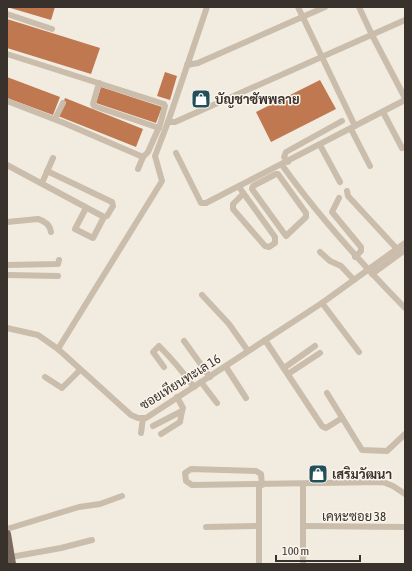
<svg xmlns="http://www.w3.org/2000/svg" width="412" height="571" viewBox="0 0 412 571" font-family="'Asap Condensed',Sarabun,sans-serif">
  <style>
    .building { fill: #c07850 }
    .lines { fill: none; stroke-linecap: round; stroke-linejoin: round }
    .minor { stroke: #cabdac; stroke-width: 6 }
    .major { stroke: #7a6a5d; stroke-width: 8 }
    .labels { text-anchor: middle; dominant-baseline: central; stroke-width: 3; stroke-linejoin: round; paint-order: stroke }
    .poi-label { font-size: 13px; font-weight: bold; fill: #39312b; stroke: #faf5ed; text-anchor: start }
    .street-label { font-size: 13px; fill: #39312b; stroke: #faf5ed }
  </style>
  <rect width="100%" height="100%" fill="#f2ece0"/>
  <!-- building -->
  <g class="building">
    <polygon points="7,7 55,7 51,20"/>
    <polygon points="7,19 100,48 91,74 7,48"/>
    <polygon points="165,72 177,76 170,100 157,96"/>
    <polygon points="7,77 60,97 53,115 7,98"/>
    <polygon points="320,80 336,109 271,142 256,112"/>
    <polygon points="101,87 162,107 156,123 96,103"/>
    <polygon points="65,98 143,129 136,147 58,116"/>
  </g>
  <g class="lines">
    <!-- minor -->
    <g class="minor">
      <polyline points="298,7 355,126"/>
      <polyline points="359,7 372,35 405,98"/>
      <polyline points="7,14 52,29"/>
      <polyline points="7,54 164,104 165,106 160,125 148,152 143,157 138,169"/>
      <polyline points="187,65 198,63 325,7"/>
      <polyline points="99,83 93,104 94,106 159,128"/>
      <polyline points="7,101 64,123 143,157"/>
      <polyline points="383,112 402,148"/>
      <polyline points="55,119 63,103"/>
      <polyline points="168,122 175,122 405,20"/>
      <polyline points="351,129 370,166"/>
      <polyline points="320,145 340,182"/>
      <polyline points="176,153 201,203 206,203 405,100"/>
      <polyline points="288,162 284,157 286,152 342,121"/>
      <polyline points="7,165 104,217"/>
      <path d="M282,165C319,217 361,263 405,308"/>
      <polyline points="47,171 112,202 113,206 107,216 104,217 93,238 75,229 86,208"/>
      <polygon points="276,174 278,174 306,213 306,217 286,236 252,189 253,186"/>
      <polyline points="42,183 53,158"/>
      <polyline points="239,187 275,237 275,243 269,247 265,246 233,209 233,204 243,194"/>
      <polyline points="347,191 348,196 397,249"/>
      <polyline points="339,198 332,212 361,247 361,251 355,257"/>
      <path d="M7,222L38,219C45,221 50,225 51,232"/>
      <polyline points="320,252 330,261 341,266 354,280"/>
      <polyline points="7,265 58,264 59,260"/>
      <polyline points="372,274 405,250"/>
      <polyline points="7,275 58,276"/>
      <polyline points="202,295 229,324 248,351"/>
      <polyline points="322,303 359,352"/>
      <polyline points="7,328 38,335 58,349 131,415 138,418 146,418 322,303 405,243"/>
      <polyline points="265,340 322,426 326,428 342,418"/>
      <polyline points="184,341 210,377"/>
      <polyline points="58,349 162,181 155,156 168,122 207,7"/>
      <path d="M164,367L153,352L159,346C172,359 183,372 194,387"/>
      <polyline points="226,367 246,398"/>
      <polyline points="284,368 315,346"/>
      <polyline points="288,374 320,353"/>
      <polyline points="45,377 62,388 80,370"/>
      <polyline points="201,382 217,403"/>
      <polyline points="327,393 362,450 387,451 405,434"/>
      <polyline points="153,426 182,411 183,408 177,397"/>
      <polyline points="141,433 143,418"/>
      <polyline points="161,434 180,422 182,411"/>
      <polyline points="259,485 259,564"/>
      <polyline points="262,485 261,474 256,471 191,469 185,473 186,481 192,485 383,482 393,486 405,494"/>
      <polyline points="303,526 405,527"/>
      <polyline points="206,527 259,526"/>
      <polyline points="7,529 79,507 100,504 122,496"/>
      <polyline points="11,557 61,548 92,540"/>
      <polyline points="303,564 303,484"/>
    </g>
    <!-- major -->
    <polyline class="major" points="7,534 12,564"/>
  </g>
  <!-- icons -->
  <defs>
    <symbol id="shop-square" viewBox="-11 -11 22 22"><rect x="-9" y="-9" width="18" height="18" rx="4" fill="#224f59" stroke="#faf5ed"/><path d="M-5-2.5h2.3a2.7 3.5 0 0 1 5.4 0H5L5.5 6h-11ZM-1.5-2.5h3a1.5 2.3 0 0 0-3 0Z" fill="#fff"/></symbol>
  </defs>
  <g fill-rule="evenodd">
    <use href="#shop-square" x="190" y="88" width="22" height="22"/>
    <use href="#shop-square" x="307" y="463" width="22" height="22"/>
  </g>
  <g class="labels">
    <!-- poi labels -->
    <g class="poi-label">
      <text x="215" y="99">บัญชาซัพพลาย</text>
      <text x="332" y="474">เสริมวัฒนา</text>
    </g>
    <!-- street labels -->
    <g class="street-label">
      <text transform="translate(180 382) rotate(-32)">ซอยเทียนทะเล 16</text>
      <text x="354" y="516">เคหะซอย 38</text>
    </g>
  </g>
  <!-- border -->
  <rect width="412" height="571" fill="none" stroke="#39312b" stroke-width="16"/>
  <!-- scale -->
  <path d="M276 555v6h84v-6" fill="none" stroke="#39312b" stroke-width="2"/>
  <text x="282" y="555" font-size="12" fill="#39312b" stroke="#faf5ed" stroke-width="3" paint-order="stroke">100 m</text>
</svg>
